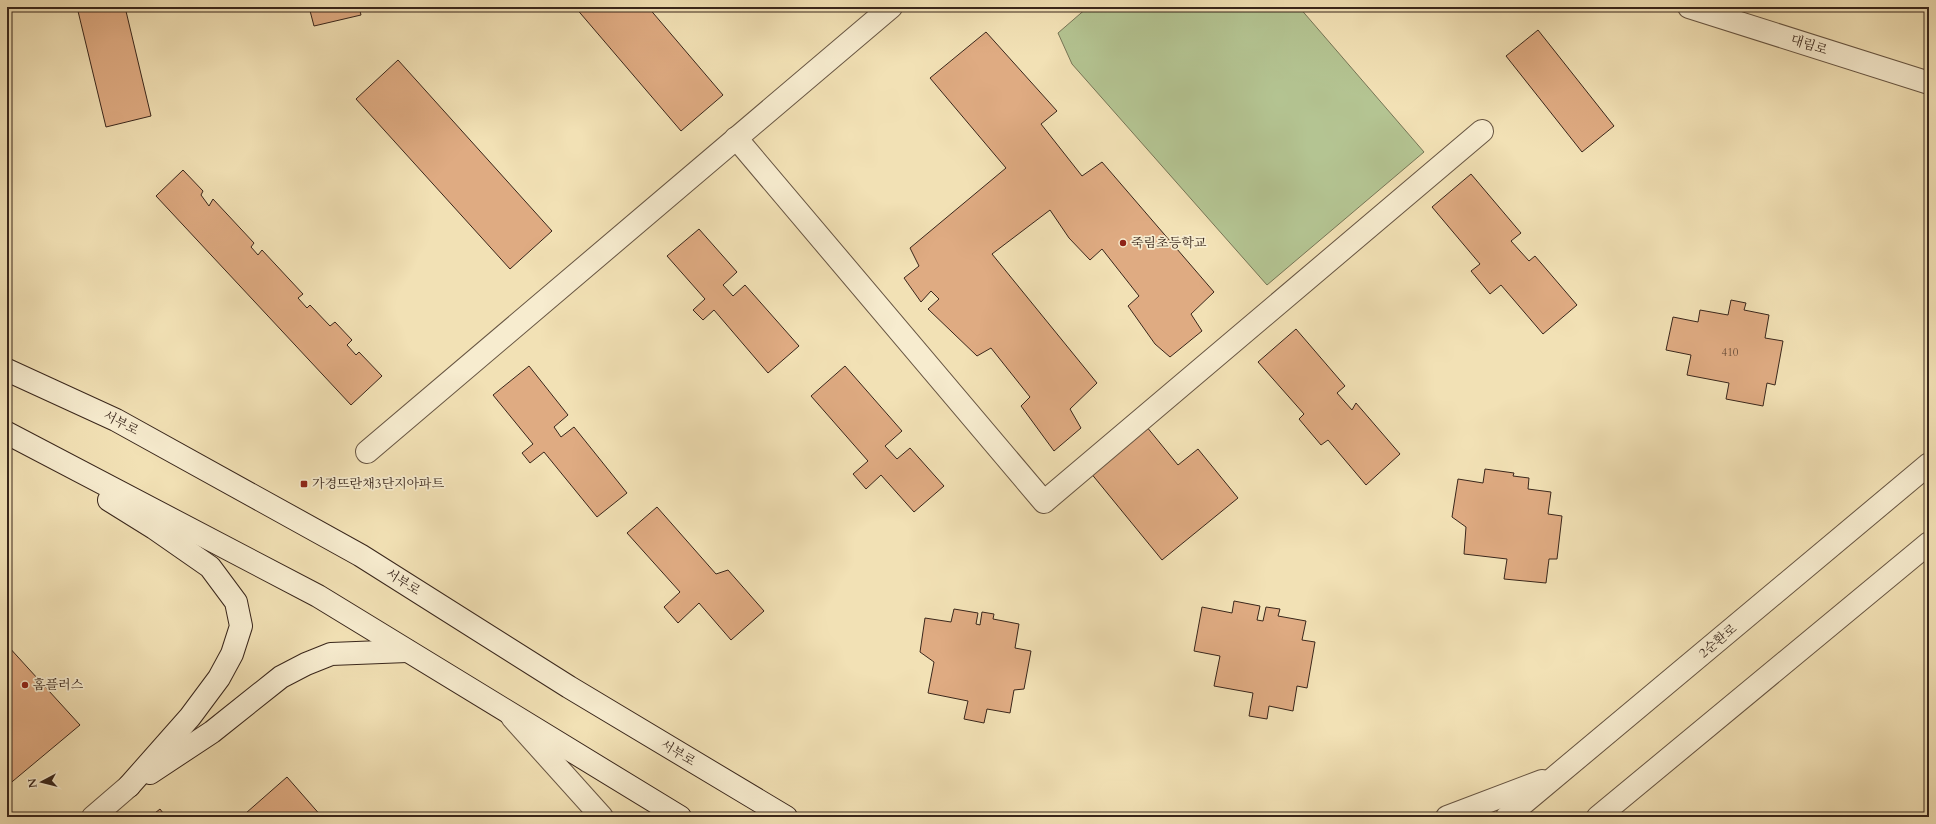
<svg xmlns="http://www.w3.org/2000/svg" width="1936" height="824" viewBox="0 0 1936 824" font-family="Cardo,'Noto Serif KR',serif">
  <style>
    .green { fill: #b4c492; stroke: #767556 }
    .building { fill: #dfab82; stroke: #39261b }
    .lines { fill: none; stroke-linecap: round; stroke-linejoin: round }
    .pedestrian-casing { stroke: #675542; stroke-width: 24 }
    .tertiary-casing { stroke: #675542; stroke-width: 24 }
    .secondary-casing { stroke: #39261b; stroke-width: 24 }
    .pedestrian { stroke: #f7eccf; stroke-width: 22 }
    .tertiary { stroke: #f7eccf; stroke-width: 22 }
    .secondary { stroke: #f7eccf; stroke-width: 22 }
    .poi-dot { fill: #8f2418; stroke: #f7eccf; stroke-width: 1.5 }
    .labels { text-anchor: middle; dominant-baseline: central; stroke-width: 3.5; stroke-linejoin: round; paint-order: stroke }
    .number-label { font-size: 11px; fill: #624735 }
    .street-label { font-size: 13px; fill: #39261b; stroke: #f7eccf }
    .poi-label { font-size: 13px; fill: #39261b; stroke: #f7eccf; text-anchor: start }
  </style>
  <rect width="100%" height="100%" fill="#f2e1b5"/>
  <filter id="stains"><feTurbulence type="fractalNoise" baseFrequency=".005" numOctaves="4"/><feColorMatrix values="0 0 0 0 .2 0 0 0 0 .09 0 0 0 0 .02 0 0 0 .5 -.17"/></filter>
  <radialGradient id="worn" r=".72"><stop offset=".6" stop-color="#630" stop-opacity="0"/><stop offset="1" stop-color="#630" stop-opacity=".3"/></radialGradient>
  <!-- green -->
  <polygon class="green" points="1088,7 1299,7 1424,152 1267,285 1072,64 1058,33"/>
  <!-- building -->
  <g class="building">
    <polygon points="77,7 125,7 151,116 106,127"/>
    <polygon points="309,7 359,7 361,15 314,26"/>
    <polygon points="575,7 648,7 723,95 681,131"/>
    <polygon points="1538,30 1614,126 1582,152 1506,56"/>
    <polygon points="986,32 1057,111 1041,124 1082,176 1102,162 1214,292 1191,314 1202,331 1170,357 1155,344 1128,306 1139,296 1102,249 1090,260 1069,238 1050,210 992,254 1097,383 1070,409 1081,428 1054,451 1021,406 1030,397 991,348 977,356 928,309 939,299 931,291 921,302 904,278 919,266 910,248 1006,168 930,78"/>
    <polygon points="398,60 552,231 510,269 356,99"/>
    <polygon points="183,170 203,191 201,195 209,206 213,199 254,243 251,247 258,255 262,250 303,294 298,298 307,308 310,305 330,326 335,322 352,340 347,345 356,355 359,352 382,376 351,405 156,196"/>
    <polygon points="1471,174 1521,233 1511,241 1529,261 1535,256 1577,305 1543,334 1501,285 1490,294 1471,271 1480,264 1432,207"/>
    <polygon points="699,229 737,272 723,285 733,296 745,285 799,346 768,373 714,310 703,320 693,310 705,299 667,256"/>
    <polygon points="1731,300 1746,303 1744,310 1769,315 1765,338 1783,341 1775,385 1767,383 1763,406 1726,399 1729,383 1687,375 1691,355 1666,350 1673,317 1698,322 1700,310 1728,315"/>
    <polygon points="1296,329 1345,386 1337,393 1352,410 1356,403 1400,454 1366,485 1328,440 1321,445 1299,419 1304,414 1258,362"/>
    <polygon points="529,366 568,415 554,427 561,437 574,427 627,493 597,517 544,452 530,463 522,453 533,444 493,395"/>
    <polygon points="845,366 902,431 885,446 897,459 910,448 944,486 914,512 881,475 866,489 853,474 868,461 811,396"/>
    <polygon points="1146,426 1178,465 1198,449 1238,498 1162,560 1090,472"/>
    <polygon points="1485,469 1514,473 1513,476 1529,478 1528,489 1551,492 1548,514 1562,516 1557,559 1549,559 1546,583 1504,579 1507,559 1464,554 1466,527 1452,517 1458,479 1483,483"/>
    <polygon points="657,507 716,574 728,570 764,611 731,640 699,603 678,623 664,607 680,592 627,533"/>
    <polygon points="1234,601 1260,606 1257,620 1263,621 1266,607 1280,609 1278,616 1306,621 1302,640 1315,642 1307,688 1297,686 1293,711 1269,706 1267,719 1249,716 1253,693 1214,686 1220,656 1194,651 1202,607 1232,613"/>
    <polygon points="954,609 978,613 976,624 980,625 982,612 994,614 993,619 1019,624 1015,648 1031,651 1024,689 1014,690 1010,713 987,709 984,723 964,719 968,701 928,693 934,662 920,652 925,618 951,622"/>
    <polygon points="7,645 80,725 7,786"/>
    <polygon points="287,777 322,817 250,817 246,813"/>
    <polygon points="160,809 166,817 150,817"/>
  </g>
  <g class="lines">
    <defs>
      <g id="pedestrian">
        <polyline points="736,138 1044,502 1482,131"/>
        <polyline points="367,452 891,7"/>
      </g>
      <g id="tertiary">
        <polyline points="1689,7 1929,83"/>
        <polyline points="512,717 602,817"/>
        <polyline points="93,817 129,786"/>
        <polyline points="1447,817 1542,781"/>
        <polyline points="1507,817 1929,464"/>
        <polyline points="1598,817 1929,543"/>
      </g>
      <g id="secondary">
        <polyline points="7,370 116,420 360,555 569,687 786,817"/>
        <polyline points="7,433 318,596 680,817"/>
        <polyline points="109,500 154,528 210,567 236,602 241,626 232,654 219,678 190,717 129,786"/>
        <polyline points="150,773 212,732 281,677 306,664 331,654 407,651"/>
      </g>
    </defs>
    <!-- pedestrian casing -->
    <use href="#pedestrian" class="pedestrian-casing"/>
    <!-- tertiary casing -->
    <use href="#tertiary" class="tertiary-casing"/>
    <!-- secondary casing -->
    <use href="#secondary" class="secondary-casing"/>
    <!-- pedestrian -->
    <use href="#pedestrian" class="pedestrian"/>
    <!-- tertiary -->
    <use href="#tertiary" class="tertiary"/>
    <!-- secondary -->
    <use href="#secondary" class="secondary"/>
  </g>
  <!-- markers -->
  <g class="poi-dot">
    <circle cx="1123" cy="243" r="4"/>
    <rect x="300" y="480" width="8" height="8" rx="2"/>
    <circle cx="25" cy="685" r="4"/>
  </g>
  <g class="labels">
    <!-- number labels -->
    <g class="number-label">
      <text x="1730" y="352">410</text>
    </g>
    <!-- street labels -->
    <g class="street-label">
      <text transform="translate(1809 45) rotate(18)">대림로</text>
      <text transform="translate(121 423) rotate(27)">서부로</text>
      <text transform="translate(403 582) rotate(32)">서부로</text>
      <text transform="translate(1718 641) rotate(-40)">2순환로</text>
      <text transform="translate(678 753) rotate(31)">서부로</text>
    </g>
    <!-- poi labels -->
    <g class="poi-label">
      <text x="1131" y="243">죽림초등학교</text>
      <text x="312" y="484">가경뜨란채3단지아파트</text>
      <text x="33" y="685">홈플러스</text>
    </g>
  </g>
  <!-- margin -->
  <rect width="1936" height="824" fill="none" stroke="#f2e1b5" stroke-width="24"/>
  <rect x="8" y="8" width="1920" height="808" fill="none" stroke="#39261b" stroke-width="2"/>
  <rect x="12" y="12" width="1912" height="800" fill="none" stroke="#39261b"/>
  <!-- north arrow -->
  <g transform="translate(42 782) rotate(263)" stroke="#f7eccf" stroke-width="3" paint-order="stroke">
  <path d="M0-3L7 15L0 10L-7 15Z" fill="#39261b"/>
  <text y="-6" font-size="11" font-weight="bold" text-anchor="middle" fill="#39261b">N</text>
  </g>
  <rect width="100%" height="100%" filter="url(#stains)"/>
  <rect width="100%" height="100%" fill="url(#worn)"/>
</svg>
